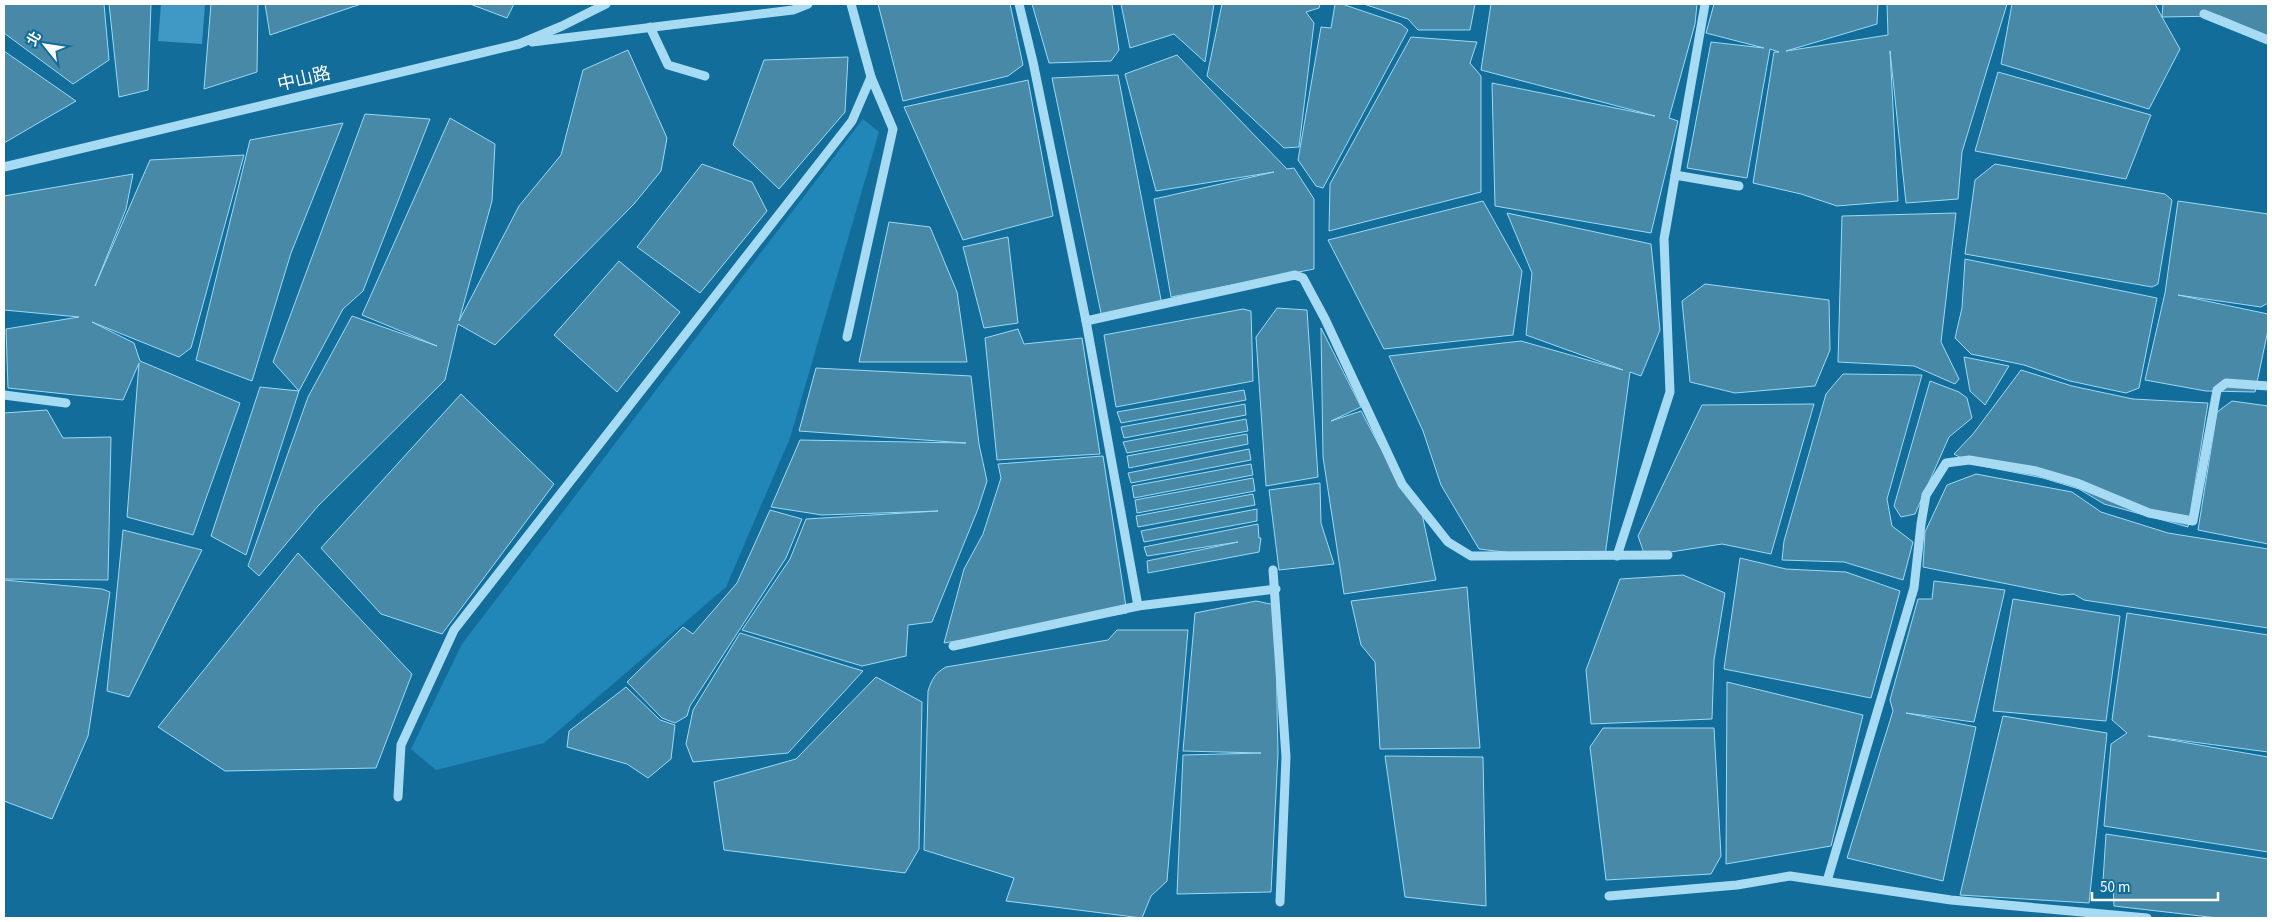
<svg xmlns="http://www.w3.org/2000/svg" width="2272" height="922" viewBox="0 0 2272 922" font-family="'Source Sans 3','Noto Sans TC',sans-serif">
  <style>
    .green { fill: #2187b8 }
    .water { fill: #4989a8; stroke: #99daf7 }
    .building { fill: #3f99c4 }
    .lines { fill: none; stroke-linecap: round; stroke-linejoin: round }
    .minor { stroke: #a7dbf4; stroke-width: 9 }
    .labels { text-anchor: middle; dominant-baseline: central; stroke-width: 4.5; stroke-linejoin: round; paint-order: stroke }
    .street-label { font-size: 18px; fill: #fff; stroke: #126d9b }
  </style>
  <rect width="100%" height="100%" fill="#126d9b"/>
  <!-- green -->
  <polygon class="green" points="863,119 879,132 790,438 726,587 544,743 436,770 411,749 462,644"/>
  <!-- water -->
  <g class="water">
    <polygon points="4,4 104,4 109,60 73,84 4,33"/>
    <polygon points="109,4 151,4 148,90 119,97"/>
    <polygon points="211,4 258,4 257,72 204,89"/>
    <polygon points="265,4 361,4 270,35"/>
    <polygon points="470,4 514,4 507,18"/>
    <polygon points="878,4 1010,4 1023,65 1008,76 903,101"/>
    <polygon points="1032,4 1112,4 1119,50 1111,61 1049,63"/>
    <polygon points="1121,4 1214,4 1205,62 1174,34 1130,48"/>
    <polygon points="1222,4 1320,4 1319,8 1306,12 1314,23 1299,147 1284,148 1207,76"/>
    <polygon points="1335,4 1342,4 1401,24 1408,30 1323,188 1316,186 1298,160 1321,27 1331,28"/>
    <polygon points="1364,4 1475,4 1470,30 1418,30 1408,19"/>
    <polygon points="1491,4 1697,4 1695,24 1669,118 1678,121 1651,233 1495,206 1492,83 1655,116 1481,70"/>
    <polygon points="1714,4 1878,4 1877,24 1786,51 1888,35 1887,4 2007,4 1962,152 1958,199 1906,203 1890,51 1898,201 1837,206 1801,194 1753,183 1774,52 1779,52 1770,49 1747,178 1687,168 1711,42 1764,48 1706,33"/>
    <polygon points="2012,4 2155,4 2162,17 2163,4 2268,4 2268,37 2220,16 2162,17 2180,49 2149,109 2001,64"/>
    <polygon points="1411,37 1477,42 1470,63 1481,76 1481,192 1329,231 1330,184"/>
    <polygon points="628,50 667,138 661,171 634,204 495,345 458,324 445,380 318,506 259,576 248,566 308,397 352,316 437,346 362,315 450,118 495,144 492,201 459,321 519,206 561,155 583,70"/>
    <polygon points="4,51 76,101 4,143"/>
    <polygon points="1177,55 1287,169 1294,168 1314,199 1314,269 1171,297 1154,199 1274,172 1156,191 1125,74"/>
    <polygon points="848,57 845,112 779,189 733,145 764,60"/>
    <polygon points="1998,72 2151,115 2126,179 1975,151"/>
    <polygon points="1118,75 1162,305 1102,318 1052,78"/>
    <polygon points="1028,80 1053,216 963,240 904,107"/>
    <polygon points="365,114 430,119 363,291 343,309 299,391 246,555 211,536 260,387 299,391 273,362"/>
    <polygon points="343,123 291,253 252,381 196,360 250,140"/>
    <polygon points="244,155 191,348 179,357 92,322 134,343 140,361 240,403 193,535 127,517 139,363 123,400 8,388 6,329 79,317 4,310 4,196 133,174 126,209 95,286 150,160"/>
    <polygon points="702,164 752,182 767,211 700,293 637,247"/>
    <polygon points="1995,164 2165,194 2172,200 2158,284 2152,287 1965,254 1975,180"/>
    <polygon points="1483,201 1522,271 1513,335 1384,349 1328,240"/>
    <polygon points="2178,201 2268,214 2268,303 2261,307 2178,295 2268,314 2268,330 2255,392 2206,391 2145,380 2165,293"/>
    <polygon points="1507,213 1651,244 1660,330 1641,376 1630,372 1605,556 1545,557 1479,549 1441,485 1423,431 1389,356 1521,341 1623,370 1526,335 1532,273"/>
    <polygon points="1956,213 1941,342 1959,379 1955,384 1914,366 1838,362 1842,216"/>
    <polygon points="889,222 930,227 957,292 967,362 859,362"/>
    <polygon points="1008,237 1018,323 984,328 963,247"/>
    <polygon points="1965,259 2157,298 2139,388 2126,393 2070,381 2024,365 1971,354 1955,338 1962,308"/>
    <polygon points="619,261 680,312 617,392 554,335"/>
    <polygon points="1705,284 1829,300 1830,350 1815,386 1735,393 1690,382 1682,301"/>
    <polygon points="1277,308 1307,310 1318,477 1266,486 1256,337"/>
    <polygon points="1243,309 1251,311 1253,381 1116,407 1104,335"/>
    <polygon points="1321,328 1361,407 1331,421 1361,411 1379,445 1421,509 1436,580 1344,594 1323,457"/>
    <polygon points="1018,329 1024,344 1082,338 1100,454 997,460 985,338"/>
    <polygon points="1964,357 2009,366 1985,405 1970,391"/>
    <polygon points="816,368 971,376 979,444 987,481 978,509 932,622 908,625 906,656 862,666 742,630 790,559 806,519 938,511 822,515 771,507 800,440 966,443 799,431"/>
    <polygon points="2021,370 2072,386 2133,399 2208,403 2188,527 2104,504 2079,489 2043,478 1972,464 1954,454 1973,434"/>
    <polygon points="1843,374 1922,375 1887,499 1892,526 1913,542 1903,580 1844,562 1782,560 1784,541 1826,394"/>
    <polygon points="1930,381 1959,392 1967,398 1972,418 1949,437 1915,514 1901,517 1894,506"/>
    <polygon points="1244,390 1246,400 1121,423 1117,412"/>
    <polygon points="461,394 554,484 442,634 381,614 321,548"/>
    <polygon points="2232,401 2268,406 2268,544 2198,530 2217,412"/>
    <polygon points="1245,404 1246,415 1124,438 1121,427"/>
    <polygon points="1814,404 1771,554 1722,544 1645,556 1638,536 1702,405"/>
    <polygon points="47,410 63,438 111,437 108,580 4,579 4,413"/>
    <polygon points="1246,419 1248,431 1127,453 1123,442"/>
    <polygon points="1247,434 1248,444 1129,468 1127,456"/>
    <polygon points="1249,449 1251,460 1131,483 1128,473"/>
    <polygon points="1103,456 1127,613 944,643 964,569 983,534 1001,478 998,464"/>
    <polygon points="1251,464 1253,475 1134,498 1132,486"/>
    <polygon points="1976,474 2072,492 2101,512 2168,533 2268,549 2268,628 2084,600 2074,594 2062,595 1923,567 1925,532 1947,485"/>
    <polygon points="1253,478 1255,491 1137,513 1135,500"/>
    <polygon points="1320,483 1321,523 1334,564 1279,570 1269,490"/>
    <polygon points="1253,494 1255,505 1138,527 1136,516"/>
    <polygon points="1257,509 1257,521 1144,542 1141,531"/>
    <polygon points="770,510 802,519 786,558 690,706 687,716 675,723 662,718 627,682 683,627 693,634 737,583"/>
    <polygon points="1258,524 1259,538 1261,538 1259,552 1148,573 1147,561 1238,542 1147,556 1144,547"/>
    <polygon points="123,530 202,550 129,697 107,691"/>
    <polygon points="298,553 412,674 376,768 225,771 158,727"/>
    <polygon points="1740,558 1786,569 1846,572 1900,591 1871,698 1724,669"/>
    <polygon points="1683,575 1725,593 1714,660 1712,719 1591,724 1586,670 1620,579"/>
    <polygon points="4,580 102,589 110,592 88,736 52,819 4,801"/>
    <polygon points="1934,581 2005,590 1974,722 1906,713 1976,727 1943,881 1847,858 1893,711 1890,700 1918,599 1932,599"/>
    <polygon points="1467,587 1480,748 1380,749 1375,662 1361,645 1351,601"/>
    <polygon points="2013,599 2120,616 2106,721 1993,711"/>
    <polygon points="1256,601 1275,605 1278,753 1271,892 1177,894 1183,755 1261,753 1183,751 1195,613"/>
    <polygon points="2127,613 2268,635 2268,752 2148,736 2268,757 2268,852 2104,826 2111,744 2127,733 2112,720"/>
    <path d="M1117,630H1188L1167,881L1151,896L1142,918L1006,901L1014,878L924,850L928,691C932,679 935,673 946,667L1108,640Z"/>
    <polygon points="740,633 863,671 788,753 693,762 686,744 693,710"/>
    <polygon points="876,677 922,702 919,849 905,873 724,850 714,782 796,759"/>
    <polygon points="1727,682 1863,715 1831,846 1726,864"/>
    <polygon points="626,687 660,720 675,725 671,759 648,778 627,764 567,747 569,731"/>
    <polygon points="2003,716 2107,733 2089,903 1960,895"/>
    <polygon points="1603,728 1714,728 1721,856 1711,874 1606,880 1590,747"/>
    <polygon points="1385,756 1483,757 1486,906 1405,897"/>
    <polygon points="2106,834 2268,859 2268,918 2218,918 2114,906 2113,885 2103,881"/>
  </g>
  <!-- building -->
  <polygon class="building" points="161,4 205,4 202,44 158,41"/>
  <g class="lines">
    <!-- minor -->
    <g class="minor">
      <polyline points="1019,4 1033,62 1086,321 1138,606"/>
      <polyline points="2204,14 2268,40"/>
      <polyline points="650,27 668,65 705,76"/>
      <polyline points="532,42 793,10 808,4"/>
      <polyline points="4,167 519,44 562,26 606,4"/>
      <polyline points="1675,175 1739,186"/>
      <polyline points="1086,321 1295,275 1303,278 1325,319 1402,484 1448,542 1471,556 1668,555"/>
      <polyline points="847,337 893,129 871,77"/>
      <polyline points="4,395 66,403"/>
      <polyline points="1617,556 1670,392 1664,239 1705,4"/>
      <polyline points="1273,570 1286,757 1280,902"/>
      <polyline points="953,646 1138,606 1276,589"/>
      <polyline points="398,797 401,745 454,630 852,121 871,77 851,4"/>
      <polyline points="1827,881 1914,588 1921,524 1926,495 1946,463 1969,460 2036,471 2077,483 2149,513 2193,521 2217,390 2226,383 2268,386"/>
      <polyline points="1609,896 1737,885 1790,876 1951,900 2147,918"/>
    </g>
  </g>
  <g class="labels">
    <!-- street labels -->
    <g class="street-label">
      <text transform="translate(304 79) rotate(-13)">中山路</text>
    </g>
  </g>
  <!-- border -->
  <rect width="2272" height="922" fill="none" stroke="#ffffff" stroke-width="10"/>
  <!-- north arrow -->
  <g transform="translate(45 45) rotate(300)" stroke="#126d9b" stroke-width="4" paint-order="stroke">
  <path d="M0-4L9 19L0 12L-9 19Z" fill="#ffffff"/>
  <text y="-8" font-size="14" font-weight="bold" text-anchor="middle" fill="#ffffff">北</text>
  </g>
  <!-- scale -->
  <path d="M2092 892v8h126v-8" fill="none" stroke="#ffffff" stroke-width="2.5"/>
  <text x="2100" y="892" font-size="15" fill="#ffffff" stroke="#126d9b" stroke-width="4" paint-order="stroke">50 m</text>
</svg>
